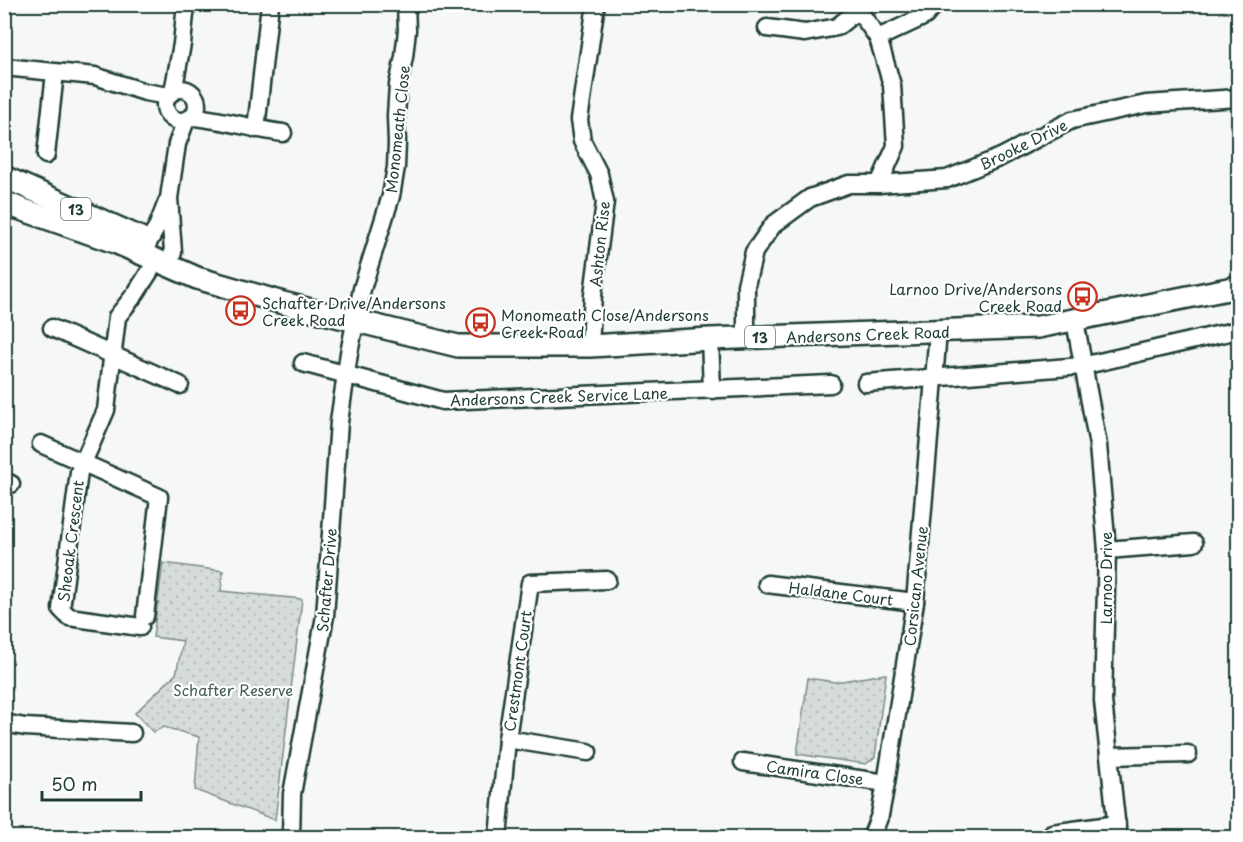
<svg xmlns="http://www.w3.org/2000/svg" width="1243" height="842" viewBox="0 0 1243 842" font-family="'Playpen Sans',sans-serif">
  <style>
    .grass { fill: url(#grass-dots); stroke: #7a8c88; stroke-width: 1.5 }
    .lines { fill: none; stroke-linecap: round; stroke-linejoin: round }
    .minor-casing { stroke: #1f3d34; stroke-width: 21 }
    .major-casing { stroke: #1f3d34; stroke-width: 26 }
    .minor { stroke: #fff; stroke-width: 16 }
    .major { stroke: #fff; stroke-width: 21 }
    .labels { text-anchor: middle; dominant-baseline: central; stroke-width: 4.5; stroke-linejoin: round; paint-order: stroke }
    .shield { fill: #fff; stroke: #627771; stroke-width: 1.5 }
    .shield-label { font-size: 14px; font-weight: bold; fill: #1f3d34 }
    .street-label { font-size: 15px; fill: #1f3d34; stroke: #fff }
    .poi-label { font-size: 15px; fill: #1f3d34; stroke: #fff; text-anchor: start }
    .park-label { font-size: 15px; fill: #445d55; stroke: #fff }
  </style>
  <defs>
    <pattern id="grass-dots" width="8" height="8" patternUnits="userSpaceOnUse" patternTransform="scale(1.5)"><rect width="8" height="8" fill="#d6dcdb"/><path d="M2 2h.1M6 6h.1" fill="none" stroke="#b7bebd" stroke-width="1.8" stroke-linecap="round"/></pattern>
  </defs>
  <rect width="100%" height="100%" fill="#f6f7f7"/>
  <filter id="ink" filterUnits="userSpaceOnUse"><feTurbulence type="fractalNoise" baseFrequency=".0167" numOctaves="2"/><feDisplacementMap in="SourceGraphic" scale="12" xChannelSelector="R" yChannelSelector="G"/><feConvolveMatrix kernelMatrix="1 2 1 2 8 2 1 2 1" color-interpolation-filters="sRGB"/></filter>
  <g filter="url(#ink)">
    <!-- grass -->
    <g class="grass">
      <polygon points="163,563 223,571 221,591 302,599 275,820 195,790 199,737 164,727 153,732 135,713 176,674 183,641 153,637"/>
      <polygon points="886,674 875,757 866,764 797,754 808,678 835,682"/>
    </g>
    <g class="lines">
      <defs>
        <g id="minor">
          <polyline points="767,28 805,33 837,27 858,10"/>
          <polyline points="878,38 925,16 935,4"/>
          <polyline points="4,67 95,76 145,92 168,96"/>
          <circle cx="181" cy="105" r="16"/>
          <polyline points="173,92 182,44 186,4"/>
          <path d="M192,117C223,119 252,129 283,133"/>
          <polyline points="256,129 270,4"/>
          <polyline points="46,155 55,73"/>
          <polyline points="879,184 947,179 1001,157 1072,120 1146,104 1238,98"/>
          <polyline points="142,254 158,225 167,202"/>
          <polyline points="169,266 173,252 169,198 177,144 186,120"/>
          <polyline points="1075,321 1098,445 1107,550 1103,701 1118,838"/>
          <polyline points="52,328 180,385"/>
          <polyline points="746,338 746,285 754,252 773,225 810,198 849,184 879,184 896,146 892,85 878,38 854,4"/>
          <polyline points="710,339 712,390"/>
          <polyline points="590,346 593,295 605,202 599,174 582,141 579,120 596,4"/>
          <polyline points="303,363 443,401 831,384"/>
          <polyline points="866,383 1082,366 1238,330"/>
          <polyline points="41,444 159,497 145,616"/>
          <polyline points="4,481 11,484"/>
          <polyline points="1107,550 1194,543"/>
          <polyline points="767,584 915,602"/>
          <polyline points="140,627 69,617 61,609 79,472 106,410 117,317 136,293 157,260"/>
          <polyline points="4,723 25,727 132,733"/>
          <polyline points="507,739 588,752"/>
          <polyline points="1109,756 1188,754"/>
          <polyline points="743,762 886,783"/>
          <polyline points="1052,833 1117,824"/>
          <polyline points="291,838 292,794 325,616 339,422 349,353 362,289 391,196 396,167 397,143 396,116 398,85 404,57 407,30 406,4"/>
          <polyline points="498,838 507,739 530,583 607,580"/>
          <polyline points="871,838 880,815 886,783 915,602 938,332"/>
        </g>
        <g id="major">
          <polyline points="4,177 143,239"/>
          <polyline points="4,202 18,208 115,242 197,278 283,303 458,346 590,346 710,339 1038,327 1238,287"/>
        </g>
      </defs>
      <!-- minor casing -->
      <use href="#minor" class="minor-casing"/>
      <!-- major casing -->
      <use href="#major" class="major-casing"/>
      <!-- minor -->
      <use href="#minor" class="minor"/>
      <!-- major -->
      <use href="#major" class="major"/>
    </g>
  </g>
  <!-- icons -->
  <defs>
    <symbol id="bus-ring" viewBox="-11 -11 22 22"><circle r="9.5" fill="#fff" stroke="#c8321e" stroke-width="1.5"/><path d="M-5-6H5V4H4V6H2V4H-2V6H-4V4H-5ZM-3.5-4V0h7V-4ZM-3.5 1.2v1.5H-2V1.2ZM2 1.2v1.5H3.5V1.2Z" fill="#c8321e"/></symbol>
  </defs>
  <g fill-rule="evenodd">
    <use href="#bus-ring" x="1066" y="280" width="33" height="33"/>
    <use href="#bus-ring" x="224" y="294" width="33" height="33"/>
    <use href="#bus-ring" x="464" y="306" width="33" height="33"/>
  </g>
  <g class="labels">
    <!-- shield labels -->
    <g class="shield">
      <rect x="61" y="198" width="30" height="22" rx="4.5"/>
      <rect x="745" y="326" width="30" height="22" rx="4.5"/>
    </g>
    <g class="shield-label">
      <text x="76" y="209">13</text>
      <text x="760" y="337">13</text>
    </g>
    <!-- street labels -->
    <g class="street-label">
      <text transform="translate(397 129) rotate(-84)">Monomeath Close</text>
      <text transform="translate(1023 144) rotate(-26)">Brooke Drive</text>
      <text transform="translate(599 244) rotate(-84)">Ashton Rise</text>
      <text transform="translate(868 334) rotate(-2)">Andersons Creek Road</text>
      <text transform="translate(559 396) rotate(-2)">Andersons Creek Service Lane</text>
      <text transform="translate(70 541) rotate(-83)">Sheoak Crescent</text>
      <text transform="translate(1105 578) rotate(-90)">Larnoo Drive</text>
      <text transform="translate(326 580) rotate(-85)">Schafter Drive</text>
      <text transform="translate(915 586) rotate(-84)">Corsican Avenue</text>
      <text transform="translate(841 593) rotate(7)">Haldane Court</text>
      <text transform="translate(517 671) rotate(-82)">Crestmont Court</text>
      <text transform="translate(815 772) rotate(8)">Camira Close</text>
    </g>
    <!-- poi labels -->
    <g class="poi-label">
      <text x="1062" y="288" text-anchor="end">Larnoo Drive/Andersons<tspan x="1062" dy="17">Creek Road</tspan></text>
      <text x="262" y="302">Schafter Drive/Andersons<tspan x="262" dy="17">Creek Road</tspan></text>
      <text x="501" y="314">Monomeath Close/Andersons<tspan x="501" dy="17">Creek Road</tspan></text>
    </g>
    <!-- park labels -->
    <g class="park-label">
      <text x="233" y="689">Schafter Reserve</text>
    </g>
  </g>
  <!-- margin -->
  <rect width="1243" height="842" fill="none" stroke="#fff" stroke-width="24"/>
  <rect x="12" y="12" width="1219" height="818" fill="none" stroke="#1f3d34" stroke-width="2" filter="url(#ink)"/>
  <!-- scale -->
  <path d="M42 791v9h99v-9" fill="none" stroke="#1f3d34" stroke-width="3"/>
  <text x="51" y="791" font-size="18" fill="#1f3d34" stroke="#ffffff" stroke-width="4.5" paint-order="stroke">50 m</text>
</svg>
